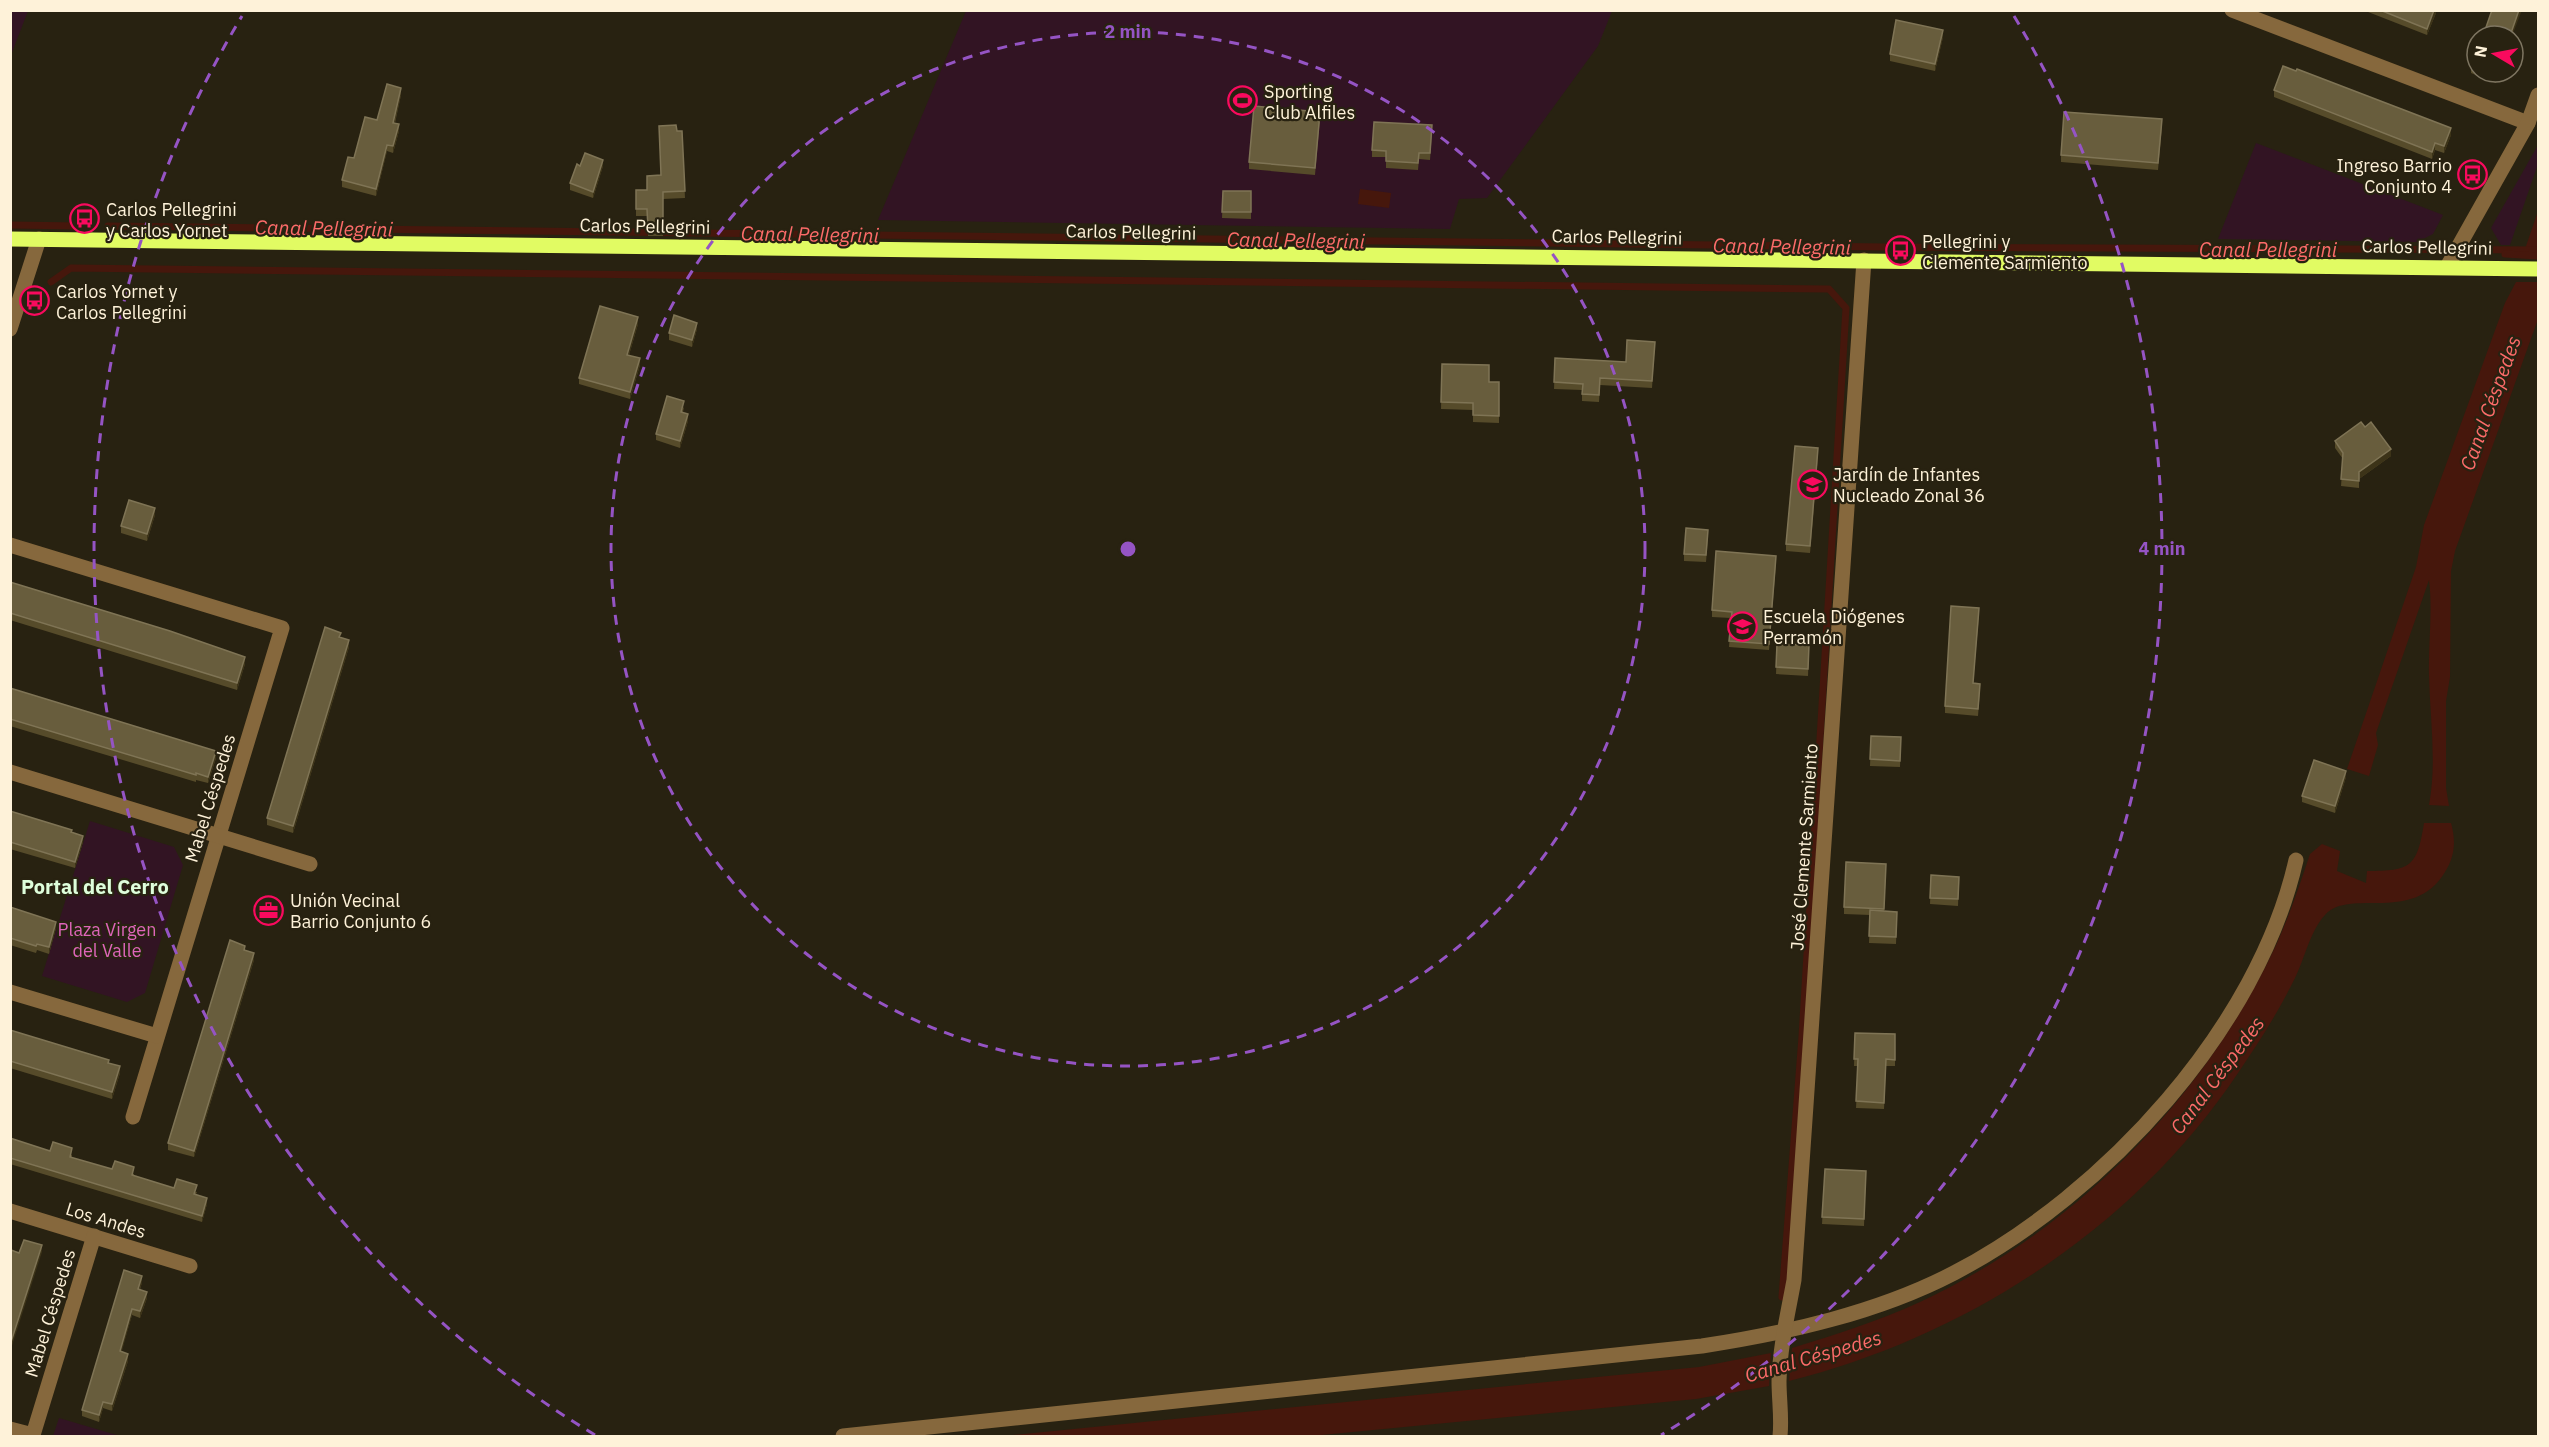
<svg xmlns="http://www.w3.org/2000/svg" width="2549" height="1447" viewBox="0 0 2549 1447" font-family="'IBM Plex Sans',sans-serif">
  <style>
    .green { fill: #321423 }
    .water { fill: #46170c }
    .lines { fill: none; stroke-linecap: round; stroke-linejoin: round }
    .stream { stroke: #46170c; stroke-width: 7 }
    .minor { stroke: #86683d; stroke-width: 15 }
    .major { stroke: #e1fb63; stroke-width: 15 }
    .wall { fill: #564b2a }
    .shaded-wall { fill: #3c3318 }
    .building { fill: #685d3d; stroke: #7f7455; stroke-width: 1.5 }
    .ring { fill: none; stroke: #9554c4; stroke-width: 3; stroke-dasharray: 10 8 }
    .labels { text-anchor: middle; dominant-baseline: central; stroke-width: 4.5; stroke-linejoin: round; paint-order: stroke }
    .poi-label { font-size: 18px; fill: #fef2d9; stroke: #282211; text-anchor: start }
    .street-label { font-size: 18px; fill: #fef2d9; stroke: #282211 }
    .park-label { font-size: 18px; fill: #de65ba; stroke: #282211 }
    .water-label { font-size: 20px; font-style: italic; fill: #fc6b69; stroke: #282211 }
    .neighbourhood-label { font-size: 20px; font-weight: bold; fill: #defedb; stroke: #282211 }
    .centre { fill: #9554c4; stroke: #282211; stroke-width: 3 }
    .ring-label { font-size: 18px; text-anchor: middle; font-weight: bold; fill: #9554c4; stroke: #282211; stroke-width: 4.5; stroke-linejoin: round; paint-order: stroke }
  </style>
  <rect width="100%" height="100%" fill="#282211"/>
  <!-- green -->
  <g class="green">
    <polygon points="11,10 28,11 11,55 10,11"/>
    <polygon points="966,11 1612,11 1598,46 1487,198 1459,199 1450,229 878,220"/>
    <polygon points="2256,143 2443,215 2433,234 2417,242 2218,239"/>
    <polygon points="2538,145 2538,164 2510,245 2501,245 2491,228"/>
    <polygon points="90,821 174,847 183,865 145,993 127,1002 42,976"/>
    <polygon points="59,1418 120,1436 53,1436"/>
  </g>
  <!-- water -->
  <g class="water">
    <polygon points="1360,189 1391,193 1389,208 1358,204"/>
    <polygon points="2538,211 2538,253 2524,252"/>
    <path d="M2516,282H2538V319L2455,551L2451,571L2450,677L2446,701V788L2449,806L2429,805C2437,763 2430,719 2429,676C2428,645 2433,611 2429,580L2376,733L2378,745L2369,776L2347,769L2416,567L2424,525L2505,303Z"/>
    <path d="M2424,823H2451C2456,841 2455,856 2445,872C2413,925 2350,887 2325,915C2310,931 2305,958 2295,978C2279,1011 2259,1042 2238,1073C2135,1227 1968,1336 1789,1381L1792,1348C1835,1335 1878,1321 1920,1302C2075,1230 2205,1098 2277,943C2290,914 2300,884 2310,854L2322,844L2340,851L2337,871L2366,883L2367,871C2411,871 2417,867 2424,823Z"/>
    <polygon points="1771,1353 1769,1386 1696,1399 1311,1436 1003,1436 1699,1367"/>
  </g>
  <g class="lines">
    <!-- stream -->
    <g class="stream">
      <polyline points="10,225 81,226"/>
      <polyline points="108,226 1886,247 2538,250"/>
      <polyline points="2505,254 2538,256"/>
      <polyline points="51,282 71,268 1829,289 1846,308 1802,1037 1782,1297"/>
    </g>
    <!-- minor -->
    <g class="minor">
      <polyline points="2232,10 2528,123"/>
      <polyline points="2447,267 2528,123 2538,95"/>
      <polyline points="10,329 39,239"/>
      <polyline points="10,545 282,628 133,1117"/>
      <polyline points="10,772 310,864"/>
      <polyline points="10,992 157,1036"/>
      <polyline points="10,1211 190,1266"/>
      <polyline points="10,1429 33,1435 94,1236"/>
      <path d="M843,1436L1702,1346C1787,1333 1877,1313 1954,1273C2105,1194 2258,1028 2296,860"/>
      <path d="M1780,1436C1782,1418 1779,1400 1779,1381C1780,1346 1788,1313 1794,1280L1864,260"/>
    </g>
    <!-- major -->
    <polyline class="major" points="10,239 2538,269"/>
  </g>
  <!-- wall -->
  <g class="wall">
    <polygon points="2363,10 2436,10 2436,13 2427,35"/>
    <polygon points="1943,37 1935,71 1890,61 1890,54"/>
    <polygon points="2477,51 2477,72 2499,72 2496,83 2471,73 2471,67"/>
    <polygon points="2274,90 2451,135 2444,153 2435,150 2432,159 2274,97"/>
    <polygon points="401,95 395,123 399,131 393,153 387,151 376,196 342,187 342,180 377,120"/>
    <polygon points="1320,118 1315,175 1249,169 1249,162"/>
    <polygon points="2162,126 2158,170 2061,162 2061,155"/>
    <polygon points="677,131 682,131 685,198 663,199 663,236 648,236 647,216 636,216 636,190 647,190 660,175"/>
    <polygon points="1432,132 1430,160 1419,159 1418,170 1386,168 1386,157 1372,157 1372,150"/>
    <polygon points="580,166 603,166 593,198 570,190 570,183"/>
    <polygon points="1223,191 1251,191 1251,219 1222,218"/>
    <polygon points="638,324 629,355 640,365 630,399 579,384 579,378"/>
    <polygon points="697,329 692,347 669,340 669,333"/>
    <polygon points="1655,342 1652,388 1600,385 1599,402 1582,401 1582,390 1554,389 1555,358 1626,362"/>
    <polygon points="1442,364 1489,382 1499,382 1499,423 1473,422 1473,410 1441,409"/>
    <polygon points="684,407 683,412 688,421 680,448 656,440 656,434"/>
    <polygon points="2365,427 2391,456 2359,479 2359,488 2341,486 2343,459 2335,448 2335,441"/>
    <polygon points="1818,455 1810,553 1786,551 1786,544"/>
    <polygon points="155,515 147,541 121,533 121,526"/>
    <polygon points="1708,537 1706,562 1684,561 1684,554"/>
    <polygon points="1776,563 1769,650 1729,647 1731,618 1712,617 1712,610"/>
    <polygon points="10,582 245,664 237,690 10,620"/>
    <polygon points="1979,615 1973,683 1980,690 1978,716 1945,713 1945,706"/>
    <polygon points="341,638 349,647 293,833 267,825 267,818"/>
    <polygon points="1777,644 1809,645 1808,676 1776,674"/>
    <polygon points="10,688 216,758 208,783 196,780 196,782 10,726"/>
    <polygon points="1871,736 1901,737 1900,767 1870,766"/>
    <polygon points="2346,777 2335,813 2302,802 2302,796"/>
    <polygon points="10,811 72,832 83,842 75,868 10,849"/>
    <polygon points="1886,870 1884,911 1897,912 1896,944 1869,943 1870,915 1844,914 1844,907"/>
    <polygon points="1931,875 1959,877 1958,906 1930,904"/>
    <polygon points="10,907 56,928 49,954 37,950 36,953 10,945"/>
    <polygon points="245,950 254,960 194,1157 168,1150 168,1143"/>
    <polygon points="10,1030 109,1063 120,1073 112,1099 10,1068"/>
    <polygon points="1855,1033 1895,1034 1895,1066 1886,1066 1884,1109 1856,1108 1858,1066 1854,1066"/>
    <polygon points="10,1138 50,1151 72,1155 72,1158 112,1169 134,1174 134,1176 174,1188 197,1192 196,1194 207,1204 202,1222 10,1164"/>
    <polygon points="1825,1169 1866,1171 1864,1226 1822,1224"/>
    <polygon points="142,1282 140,1290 147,1298 140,1318 132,1315 121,1352 128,1361 112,1411 103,1408 99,1422 82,1416 82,1410"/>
  </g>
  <!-- shaded-wall -->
  <g class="shaded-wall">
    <polygon points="2434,10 2436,10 2436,13 2427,35 2427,29"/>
    <polygon points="2519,10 2522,10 2512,36 2510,36"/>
    <polygon points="1943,30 1943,37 1935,71 1935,64"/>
    <polygon points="2497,72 2499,72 2496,83 2496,76"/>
    <polygon points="401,88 401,95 393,129 393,123"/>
    <polygon points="399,124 399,131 393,153 393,146"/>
    <polygon points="2451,128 2451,135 2444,153 2444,146"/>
    <polygon points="2435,143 2435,150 2432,159 2432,152"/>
    <polygon points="387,145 387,151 376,196 376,189"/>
    <polygon points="603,160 603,166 593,198 593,192"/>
    <polygon points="638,317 638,324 627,362 627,355"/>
    <polygon points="697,323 697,329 692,347 692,340"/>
    <polygon points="640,358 640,365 630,399 630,392"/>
    <polygon points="688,414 688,421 680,448 680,441"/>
    <polygon points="1818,448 1818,455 1810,553 1810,546"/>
    <polygon points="2391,449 2391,456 2359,479 2359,488 2359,472"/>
    <polygon points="155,508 155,515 147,541 147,534"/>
    <polygon points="349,640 349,647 293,833 293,826"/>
    <polygon points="245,657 245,664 237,690 237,683"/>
    <polygon points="216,751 216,758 208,783 208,777"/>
    <polygon points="2346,771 2346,777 2335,813 2335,806"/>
    <polygon points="83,836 83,842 75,868 75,862"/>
    <polygon points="56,922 56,928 49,954 49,947"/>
    <polygon points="254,953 254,960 194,1157 194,1151"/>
    <polygon points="120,1066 120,1073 112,1099 112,1092"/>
    <polygon points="207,1198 207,1204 202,1222 202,1216"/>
    <polygon points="42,1245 42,1252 10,1352 10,1345"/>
    <polygon points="142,1276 142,1282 138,1296 138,1289"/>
    <polygon points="147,1292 147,1298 140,1318 140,1311"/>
    <polygon points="132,1309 132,1315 120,1358 120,1351"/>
    <polygon points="128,1354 128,1361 112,1411 112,1404"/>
    <polygon points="103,1402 103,1408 99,1422 99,1415"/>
  </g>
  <!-- building -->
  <g class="building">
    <polygon points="2380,10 2434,10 2427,29"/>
    <polygon points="2492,10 2519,10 2510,36 2483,36"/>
    <polygon points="1896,20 1943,30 1935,64 1890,54"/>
    <polygon points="2477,51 2477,69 2471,67"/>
    <polygon points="2283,66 2296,71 2297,69 2451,128 2444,146 2435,143 2432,152 2274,90"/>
    <polygon points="2485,72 2497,72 2496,76"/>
    <polygon points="387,84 401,88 393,123 399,124 393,146 387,145 376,189 342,180 348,157 354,158 365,117 377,120"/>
    <polygon points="1254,106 1320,112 1315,168 1249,162"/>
    <polygon points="2064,112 2162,119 2158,163 2061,155"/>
    <polygon points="1374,122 1432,125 1430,153 1419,153 1418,163 1386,161 1386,151 1372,150"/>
    <polygon points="676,125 677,131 682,131 685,191 663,192 663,229 648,229 647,209 636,209 636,190 647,190 647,176 661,175 659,126"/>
    <polygon points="585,153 603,160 593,192 570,183 577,164 580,166"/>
    <polygon points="1223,191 1251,191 1251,212 1222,212"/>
    <polygon points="600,306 638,317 627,355 640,358 630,392 579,378"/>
    <polygon points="674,315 697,323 692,340 669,333"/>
    <polygon points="1627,340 1655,342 1652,381 1600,378 1599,395 1582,394 1583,384 1554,382 1555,358 1626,362"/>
    <polygon points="1442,364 1489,365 1489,382 1499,382 1499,416 1473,415 1473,403 1441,402"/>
    <polygon points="667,396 684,401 681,412 688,414 680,441 656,434"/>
    <polygon points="2361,422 2365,427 2371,422 2391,449 2359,472 2359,481 2341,479 2343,453 2335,441"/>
    <polygon points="1795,446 1818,448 1810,546 1786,544"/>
    <polygon points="129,500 155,508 147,534 121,526"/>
    <polygon points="1686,528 1708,530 1706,555 1684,554"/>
    <polygon points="1716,551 1776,556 1769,644 1729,641 1732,612 1712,610"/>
    <polygon points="10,582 170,631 245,657 237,683 10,613"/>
    <polygon points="1951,606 1979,608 1973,683 1980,684 1978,709 1945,706"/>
    <polygon points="325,627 341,633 339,637 349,640 293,826 267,818"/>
    <polygon points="1777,644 1809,645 1808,669 1776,667"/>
    <polygon points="10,688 216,751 208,777 196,773 196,775 10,719"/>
    <polygon points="1871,736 1901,737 1900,761 1870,759"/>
    <polygon points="2314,760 2346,771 2335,806 2302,796"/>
    <polygon points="10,811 72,830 71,832 83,836 75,862 10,842"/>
    <polygon points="1846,862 1886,864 1884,909 1844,907"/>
    <polygon points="1931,875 1959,877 1958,899 1930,898"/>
    <polygon points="10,907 56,922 49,947 37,944 36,946 10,938"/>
    <polygon points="1870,910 1897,912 1896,937 1869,936"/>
    <polygon points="230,940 245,946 244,950 254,953 194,1151 168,1143"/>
    <polygon points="10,1030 109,1060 108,1063 120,1066 112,1092 10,1061"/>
    <polygon points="1855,1033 1895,1034 1895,1060 1886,1059 1884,1103 1856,1101 1858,1059 1854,1059"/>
    <polygon points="10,1138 50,1151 53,1142 72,1148 70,1157 112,1169 115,1161 134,1167 132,1175 174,1188 177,1179 197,1185 194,1194 207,1198 202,1216 10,1158"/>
    <polygon points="1825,1169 1866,1171 1864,1219 1822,1217"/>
    <polygon points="24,1240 42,1245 10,1345 10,1252 11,1250 19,1253"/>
    <polygon points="124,1270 142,1276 138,1289 147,1292 140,1311 132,1309 120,1351 128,1354 112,1404 103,1402 99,1415 82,1410"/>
  </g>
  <!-- distance rings -->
  <g class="ring">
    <circle cx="1128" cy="549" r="517"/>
    <path d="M595 1435A1034 1034 0 0 1 242 16M2014 16A1034 1034 0 0 1 1661 1435"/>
  </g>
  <!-- icons -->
  <defs>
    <symbol id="stadium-ring" viewBox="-11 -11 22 22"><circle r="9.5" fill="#282211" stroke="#f90a5e" stroke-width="1.5"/><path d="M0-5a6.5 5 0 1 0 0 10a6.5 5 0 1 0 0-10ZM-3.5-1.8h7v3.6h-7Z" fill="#f90a5e"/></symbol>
    <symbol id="bus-ring" viewBox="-11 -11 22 22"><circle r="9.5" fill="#282211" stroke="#f90a5e" stroke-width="1.5"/><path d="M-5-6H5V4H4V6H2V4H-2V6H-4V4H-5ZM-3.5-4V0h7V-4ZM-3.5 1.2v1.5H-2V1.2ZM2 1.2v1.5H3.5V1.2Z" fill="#f90a5e"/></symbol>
    <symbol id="school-ring" viewBox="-11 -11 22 22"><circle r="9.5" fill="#282211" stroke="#f90a5e" stroke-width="1.5"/><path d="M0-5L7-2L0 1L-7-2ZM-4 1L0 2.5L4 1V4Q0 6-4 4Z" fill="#f90a5e"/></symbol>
    <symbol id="office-ring" viewBox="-11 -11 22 22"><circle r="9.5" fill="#282211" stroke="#f90a5e" stroke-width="1.5"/><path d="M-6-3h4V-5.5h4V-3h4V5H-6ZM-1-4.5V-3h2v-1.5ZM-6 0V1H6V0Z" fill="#f90a5e"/></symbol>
  </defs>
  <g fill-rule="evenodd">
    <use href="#stadium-ring" x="1226" y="84" width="33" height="33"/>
    <use href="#bus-ring" x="2456" y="158" width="33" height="33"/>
    <use href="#bus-ring" x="68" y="202" width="33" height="33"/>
    <use href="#bus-ring" x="1884" y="234" width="33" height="33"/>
    <use href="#bus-ring" x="18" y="284" width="33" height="33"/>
    <use href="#school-ring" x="1796" y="468" width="33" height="33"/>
    <use href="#school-ring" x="1726" y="610" width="33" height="33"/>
    <use href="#office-ring" x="252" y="894" width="33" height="33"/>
  </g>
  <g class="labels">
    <!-- poi labels -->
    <g class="poi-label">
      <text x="1264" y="91">Sporting<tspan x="1264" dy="21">Club Alfiles</tspan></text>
      <text x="2452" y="165" text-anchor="end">Ingreso Barrio<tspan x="2452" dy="21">Conjunto 4</tspan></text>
      <text x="106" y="209">Carlos Pellegrini<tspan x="106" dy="21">y Carlos Yornet</tspan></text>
      <text x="1922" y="241">Pellegrini y<tspan x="1922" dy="21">Clemente Sarmiento</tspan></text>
      <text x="56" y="291">Carlos Yornet y<tspan x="56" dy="21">Carlos Pellegrini</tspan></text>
      <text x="1833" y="474">Jardín de Infantes<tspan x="1833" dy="21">Nucleado Zonal 36</tspan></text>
      <text x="1763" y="616">Escuela Diógenes<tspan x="1763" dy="21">Perramón</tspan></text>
      <text x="290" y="900">Unión Vecinal<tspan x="290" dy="21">Barrio Conjunto 6</tspan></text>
    </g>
    <!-- street labels -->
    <g class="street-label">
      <text transform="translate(645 226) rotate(1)">Carlos Pellegrini</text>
      <text transform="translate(1131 232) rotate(1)">Carlos Pellegrini</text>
      <text transform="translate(1617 237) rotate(1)">Carlos Pellegrini</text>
      <text transform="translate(2427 247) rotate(1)">Carlos Pellegrini</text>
      <text transform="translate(210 798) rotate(-73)">Mabel Céspedes</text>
      <text transform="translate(1804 847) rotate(-86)">José Clemente Sarmiento</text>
      <text transform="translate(106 1220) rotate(17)">Los Andes</text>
      <text transform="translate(50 1313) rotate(-73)">Mabel Céspedes</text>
    </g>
    <!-- park labels -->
    <g class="park-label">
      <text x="107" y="929">Plaza Virgen<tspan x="107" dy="21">del Valle</tspan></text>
    </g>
    <!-- water labels -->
    <g class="water-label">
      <text transform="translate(324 228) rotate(1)">Canal Pellegrini</text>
      <text transform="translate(810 234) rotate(1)">Canal Pellegrini</text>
      <text transform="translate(1296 240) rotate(1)">Canal Pellegrini</text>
      <text transform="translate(1782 246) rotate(1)">Canal Pellegrini</text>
      <text x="2268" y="249">Canal Pellegrini</text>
      <text transform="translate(2490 403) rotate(-70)">Canal Céspedes</text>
      <text transform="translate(2217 1075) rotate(-53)">Canal Céspedes</text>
      <text transform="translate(1813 1356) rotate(-16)">Canal Céspedes</text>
    </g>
    <!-- neighbourhood labels -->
    <g class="neighbourhood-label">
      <text x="95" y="886">Portal del Cerro</text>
    </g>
  </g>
  <circle cx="1128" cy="549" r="9" class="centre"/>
  <g class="ring-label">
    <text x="1128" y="38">2 min</text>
    <text x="2162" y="555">4 min</text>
  </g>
  <!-- border -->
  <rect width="2549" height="1447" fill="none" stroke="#fef2d9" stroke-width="24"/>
  <!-- north arrow -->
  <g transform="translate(2495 54) rotate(280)"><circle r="28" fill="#282211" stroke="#7e7561" stroke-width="1.5"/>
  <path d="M0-4.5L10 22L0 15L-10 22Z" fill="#f90a5e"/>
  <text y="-9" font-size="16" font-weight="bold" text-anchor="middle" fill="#fef2d9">N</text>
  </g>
</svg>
